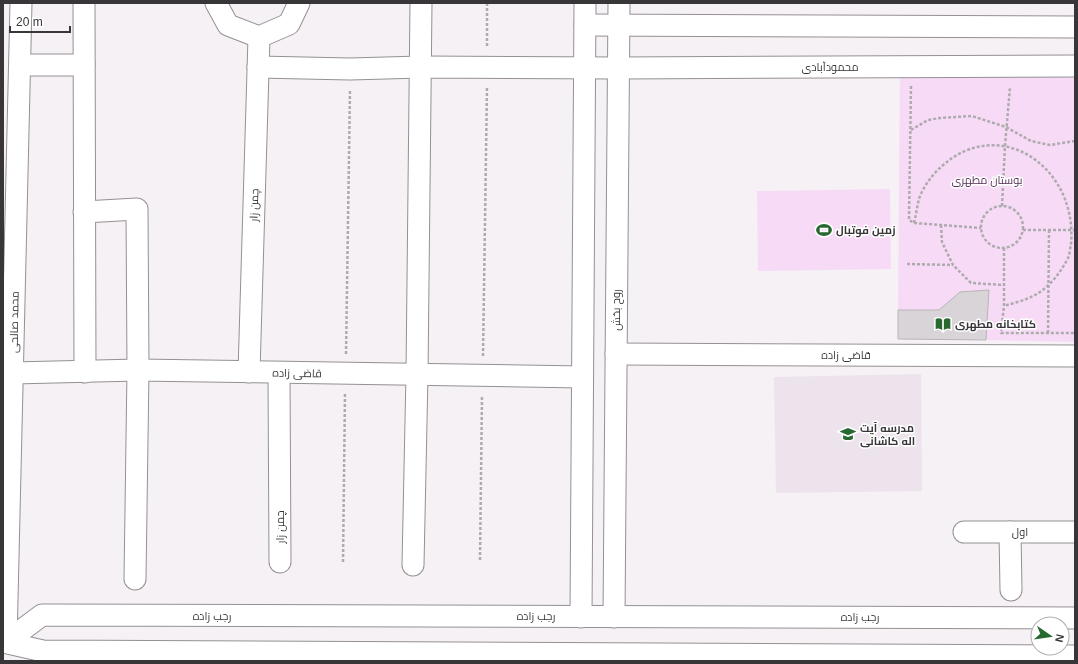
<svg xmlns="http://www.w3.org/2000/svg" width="1078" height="664" viewBox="0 0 1078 664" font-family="Arial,Cairo,sans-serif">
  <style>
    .built { fill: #ede3ed }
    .green { fill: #f7dbf6 }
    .building { fill: #d8d4d8; stroke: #b8b4b8 }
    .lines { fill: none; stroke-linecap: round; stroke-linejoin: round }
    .minor-casing { stroke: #949094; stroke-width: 23 }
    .path { stroke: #aeabae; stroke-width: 2.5; stroke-dasharray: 3 2; stroke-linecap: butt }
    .minor { stroke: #fff; stroke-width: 21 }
    .labels { text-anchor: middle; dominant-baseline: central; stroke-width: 3; stroke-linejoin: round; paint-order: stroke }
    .street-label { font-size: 11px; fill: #383638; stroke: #fff }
    .park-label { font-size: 11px; fill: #542f55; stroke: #fff }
    .poi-label { font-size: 11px; font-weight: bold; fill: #383638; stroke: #fff; text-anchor: start }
  </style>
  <rect width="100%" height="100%" fill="#f5f1f5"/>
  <!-- built -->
  <polygon class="built" points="921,374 922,491 776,493 774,377"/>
  <!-- green -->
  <g class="green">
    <polygon points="1075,69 1075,342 986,340 989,290 960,292 939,310 898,310 900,71"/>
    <polygon points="890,189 891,269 758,271 757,191"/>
  </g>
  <!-- building -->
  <polygon class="building" points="989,290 986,340 898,339 898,310 939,310 960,292"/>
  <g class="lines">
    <defs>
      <g id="minor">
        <polyline points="84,3 85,372"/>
        <polyline points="216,3 228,25 259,37 289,24 299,3"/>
        <polyline points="585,25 1075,27"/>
        <polyline points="20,65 84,65"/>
        <polyline points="258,67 350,69 421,67 618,68 1075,66"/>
        <polyline points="84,212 137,209 138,370 135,579"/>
        <polyline points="616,354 1075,356"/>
        <polyline points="249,372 259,37"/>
        <polyline points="13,373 138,370 582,377"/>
        <polyline points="279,373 280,562"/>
        <polyline points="964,532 1075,532"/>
        <polyline points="1010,532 1011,590"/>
        <polyline points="413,565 417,374 421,3"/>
        <polyline points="581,617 585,3"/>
        <polyline points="614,617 619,3"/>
        <polyline points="3,642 43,651 1075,656"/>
        <polyline points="6,642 42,615 1075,618"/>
        <polyline points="6,642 21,3"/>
      </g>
    </defs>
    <!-- minor casing -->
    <use href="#minor" class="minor-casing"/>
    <!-- path -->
    <g class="path">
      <polyline points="487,3 487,48"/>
      <polyline points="911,86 909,220 914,223 981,228"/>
      <polyline points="911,130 928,120 940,118 972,116 1006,127 1031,141 1050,145 1075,141"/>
      <polyline points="1002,206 1005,146 1010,87"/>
      <circle cx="1002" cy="227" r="21"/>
      <path d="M914,223C916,215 917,207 919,199C923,187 932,175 941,167C999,113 1078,167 1071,244C1070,248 1070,254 1068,258C1060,274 1047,290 1031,297C1023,301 1013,303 1004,306"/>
      <polyline points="941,225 942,242 953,265 971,283 1004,285"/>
      <polyline points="1023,230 1075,230"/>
      <polyline points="1004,248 1004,306 1001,333 1075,333"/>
      <polyline points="907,264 953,265"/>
      <polyline points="1048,333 1049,230"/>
      <polyline points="346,354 350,89"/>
      <polyline points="483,356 487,87"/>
      <polyline points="480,560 482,395"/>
      <polyline points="343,562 345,393"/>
    </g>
    <!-- minor -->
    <use href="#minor" class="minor"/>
  </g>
  <!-- icons -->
  <defs>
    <symbol id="stadium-bare" viewBox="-9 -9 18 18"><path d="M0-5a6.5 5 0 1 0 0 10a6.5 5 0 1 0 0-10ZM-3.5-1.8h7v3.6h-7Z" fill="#286831" stroke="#fff" stroke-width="2.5" paint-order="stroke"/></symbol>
    <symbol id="library-bare" viewBox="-9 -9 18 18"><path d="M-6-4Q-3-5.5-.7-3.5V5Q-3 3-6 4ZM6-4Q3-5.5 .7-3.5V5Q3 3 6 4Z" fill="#286831" stroke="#fff" stroke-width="2.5" paint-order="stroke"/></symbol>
    <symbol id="school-bare" viewBox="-9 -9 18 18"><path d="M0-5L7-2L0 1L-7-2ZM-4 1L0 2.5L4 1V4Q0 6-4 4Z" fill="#286831" stroke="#fff" stroke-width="2.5" paint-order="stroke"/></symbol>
  </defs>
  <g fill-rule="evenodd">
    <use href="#stadium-bare" x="813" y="219" width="22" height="22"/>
    <use href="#library-bare" x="932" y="313" width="22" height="22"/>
    <use href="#school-bare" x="837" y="423" width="22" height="22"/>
  </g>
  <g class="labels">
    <!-- street labels -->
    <g class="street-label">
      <text x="830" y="67">محمودآبادی</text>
      <text transform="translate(254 205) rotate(-88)">چمن زار</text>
      <text transform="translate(616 310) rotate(-90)">روح بخش</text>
      <text transform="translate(14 322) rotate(-89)">محمد صالحی</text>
      <text x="846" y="355">قاضی زاده</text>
      <text transform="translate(297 373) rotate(1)">قاضی زاده</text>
      <text transform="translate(280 527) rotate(-90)">چمن زار</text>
      <text x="1020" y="532">اول</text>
      <text x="212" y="616">رجب زاده</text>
      <text x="536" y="616">رجب زاده</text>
      <text x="860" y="617">رجب زاده</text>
    </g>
    <!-- park labels -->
    <g class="park-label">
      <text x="987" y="180">بوستان مطهری</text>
    </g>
    <!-- poi labels -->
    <g class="poi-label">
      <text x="836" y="230">زمین فوتبال</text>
      <text x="955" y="324">کتابخانه مطهری</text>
      <text x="860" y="428">مدرسه آیت<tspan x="860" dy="13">اله کاشانی</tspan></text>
    </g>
  </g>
  <!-- border -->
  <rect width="1078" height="664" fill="none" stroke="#383638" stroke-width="8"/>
  <!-- north arrow -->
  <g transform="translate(1050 636) rotate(103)"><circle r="19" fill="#ffffff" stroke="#afafaf"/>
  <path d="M0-3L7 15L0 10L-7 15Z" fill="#286831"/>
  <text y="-6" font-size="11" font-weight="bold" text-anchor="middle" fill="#383638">N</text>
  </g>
  <!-- scale -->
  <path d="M10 26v6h60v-6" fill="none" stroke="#383638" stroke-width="2"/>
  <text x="16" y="26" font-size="12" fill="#383638" stroke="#ffffff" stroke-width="3" paint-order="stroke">20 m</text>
</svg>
